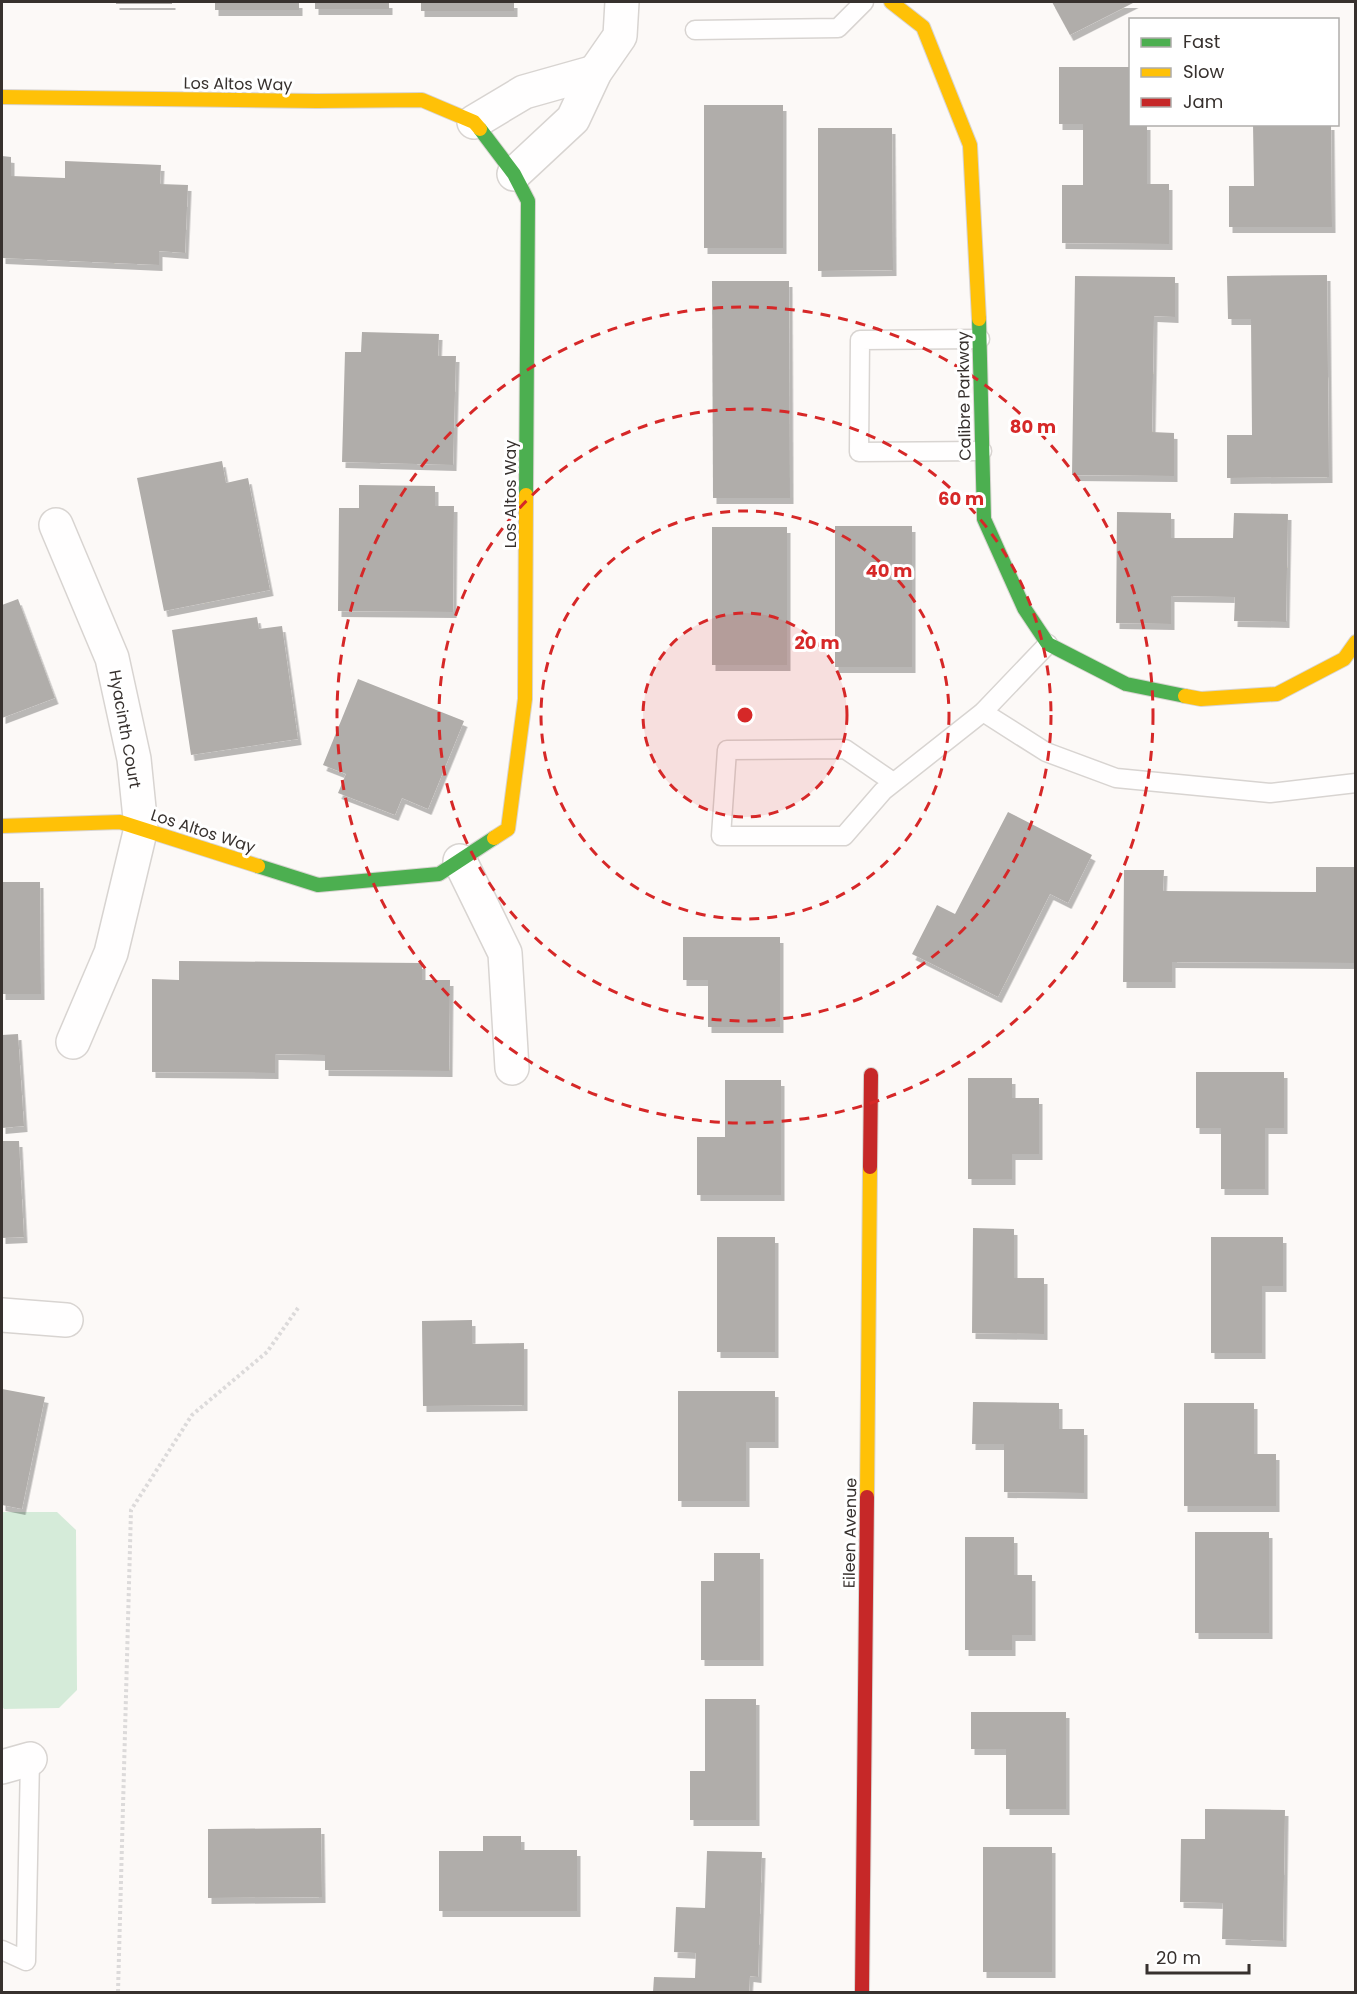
<svg xmlns="http://www.w3.org/2000/svg" width="1357" height="1994" viewBox="0 0 1357 1994" font-family="Poppins,sans-serif">
  <style>
    .green { fill: #d5ebd9 }
    .building { fill: #b0adaa; filter: url(#shadow) }
    .lines { fill: none; stroke-linecap: round; stroke-linejoin: round }
    .lane-casing { stroke: #d8d4d1; stroke-width: 21 }
    .street-casing { stroke: #d8d4d1; stroke-width: 36 }
    .fast-casing { stroke: #d8d4d1; stroke-width: 16 }
    .slow-casing { stroke: #d8d4d1; stroke-width: 16 }
    .jam-casing { stroke: #d8d4d1; stroke-width: 16 }
    .path { stroke: #dcdada; stroke-width: 4; stroke-dasharray: 3 3; stroke-linecap: butt }
    .lane { stroke: #fffefe; stroke-width: 18 }
    .street { stroke: #fffefe; stroke-width: 33 }
    .fast { stroke: #4caf50; stroke-width: 14 }
    .slow { stroke: #ffc107; stroke-width: 14 }
    .jam { stroke: #c62828; stroke-width: 14 }
    .ring { fill: none; stroke: #d62828; stroke-width: 3; stroke-dasharray: 10 8 }
    .labels { text-anchor: middle; dominant-baseline: central; stroke-width: 6; stroke-linejoin: round; paint-order: stroke }
    .street-label { font-size: 16px; fill: #37312e; stroke: #fff }
    .centre { fill: #d62828; stroke: #fff; stroke-width: 3 }
    .ring-label { font-size: 18px; text-anchor: middle; font-weight: bold; fill: #d62828; stroke: #fff; stroke-width: 6; stroke-linejoin: round; paint-order: stroke }
  </style>
  <defs>
    <filter id="shadow"><feDropShadow dx="3.5" dy="6" stdDeviation="0" flood-color="#0004"/></filter>
  </defs>
  <rect width="100%" height="100%" fill="#fcf9f7"/>
  <!-- green -->
  <polygon class="green" points="2,1512 57,1512 76,1530 77,1690 59,1708 4,1709 2,1706"/>
  <!-- building -->
  <g class="building">
    <rect x="116" y="2" width="56" height="2"/>
    <rect x="215" y="2" width="84" height="8"/>
    <rect x="315" y="2" width="74" height="7"/>
    <rect x="421" y="2" width="93" height="9"/>
    <polygon points="1052,2 1135,2 1070,35"/>
    <polygon points="1059,67 1130,67 1130,124 1147,124 1147,184 1169,184 1169,244 1062,243 1062,185 1083,185 1083,124 1059,124"/>
    <rect x="704" y="105" width="79" height="143"/>
    <polygon points="1253,124 1331,124 1332,227 1229,227 1229,186 1254,186"/>
    <polygon points="818,128 892,128 893,270 818,271"/>
    <polygon points="2,156 11,157 11,176 65,178 65,161 161,165 160,184 188,185 185,253 159,251 159,265 2,258"/>
    <polygon points="1327,275 1329,477 1227,478 1227,435 1252,435 1251,319 1228,319 1227,276"/>
    <polygon points="1075,276 1175,277 1175,317 1154,316 1152,432 1174,433 1174,476 1072,475"/>
    <polygon points="712,281 789,281 790,498 713,498"/>
    <polygon points="362,332 439,334 438,356 456,356 453,465 342,462 345,352 361,352"/>
    <polygon points="222,461 226,483 248,478 270,590 164,611 137,478"/>
    <polygon points="359,485 435,486 435,506 454,506 453,612 338,611 339,508 359,508"/>
    <polygon points="1117,512 1171,513 1171,538 1233,538 1234,513 1288,514 1286,622 1234,621 1235,597 1171,596 1171,624 1116,623"/>
    <rect x="835" y="526" width="77" height="141"/>
    <rect x="712" y="527" width="75" height="138"/>
    <polygon points="18,599 55,698 2,718 2,605"/>
    <polygon points="257,617 259,629 282,626 298,739 191,755 172,630"/>
    <polygon points="358,679 464,721 428,809 402,798 395,815 338,793 346,774 323,765"/>
    <polygon points="1008,812 1092,855 1068,903 1050,894 998,997 912,954 937,905 955,914"/>
    <polygon points="1316,867 1356,867 1356,963 1172,962 1172,982 1123,982 1124,870 1164,870 1163,891 1316,892"/>
    <polygon points="2,882 40,882 41,994 2,994"/>
    <polygon points="683,937 780,937 780,1027 708,1027 708,980 683,980"/>
    <polygon points="179,961 422,963 422,980 450,980 449,1071 325,1070 325,1055 275,1054 275,1073 152,1072 152,979 179,980"/>
    <polygon points="18,1034 24,1126 2,1128 2,1035"/>
    <polygon points="1196,1072 1284,1072 1284,1128 1265,1128 1265,1189 1221,1189 1221,1128 1196,1128"/>
    <polygon points="968,1078 1012,1078 1012,1098 1039,1098 1039,1154 1012,1154 1012,1179 968,1179"/>
    <polygon points="725,1080 781,1080 781,1195 697,1195 697,1137 725,1137"/>
    <polygon points="2,1141 19,1141 24,1237 2,1238"/>
    <polygon points="973,1228 1014,1229 1014,1278 1044,1278 1044,1334 972,1333"/>
    <rect x="717" y="1237" width="58" height="115"/>
    <polygon points="1211,1237 1283,1237 1283,1286 1262,1286 1262,1353 1211,1353"/>
    <polygon points="472,1320 472,1344 524,1343 524,1405 423,1406 422,1321"/>
    <polygon points="2,1389 45,1397 22,1509 2,1505"/>
    <polygon points="678,1391 775,1391 775,1442 746,1442 746,1501 678,1501"/>
    <polygon points="973,1402 1059,1403 1059,1429 1084,1429 1084,1493 1004,1492 1004,1444 972,1444"/>
    <polygon points="1184,1403 1254,1403 1254,1454 1276,1454 1276,1506 1184,1506"/>
    <rect x="1195" y="1532" width="74" height="101"/>
    <polygon points="965,1537 1014,1537 1014,1575 1032,1575 1032,1635 1012,1635 1012,1650 965,1650"/>
    <polygon points="714,1553 760,1553 760,1660 701,1660 701,1581 714,1581"/>
    <polygon points="705,1699 756,1699 756,1820 690,1820 690,1771 705,1771"/>
    <polygon points="971,1712 1066,1712 1066,1809 1006,1809 1006,1749 971,1749"/>
    <polygon points="1205,1809 1285,1810 1283,1941 1222,1939 1223,1903 1180,1902 1181,1839 1205,1839"/>
    <polygon points="321,1828 322,1897 208,1898 208,1829"/>
    <polygon points="483,1836 521,1836 521,1850 577,1850 577,1911 439,1911 439,1851 483,1851"/>
    <rect x="983" y="1847" width="69" height="125"/>
    <polygon points="707,1851 762,1852 758,1977 750,1976 749,1992 653,1992 654,1977 695,1978 696,1953 674,1952 676,1907 705,1908"/>
  </g>
  <g class="lines">
    <defs>
      <g id="lane">
        <polyline points="695,30 838,28 864,2"/>
        <polyline points="980,339 860,340 859,452 982,451"/>
        <polyline points="983,712 1046,752 1116,778 1270,793 1356,783"/>
        <polyline points="893,782 845,749 727,750 721,836 844,836 883,791 983,712 1048,644"/>
        <polyline points="2,1950 26,1961 30,1759"/>
      </g>
      <g id="street">
        <polyline points="474,122 524,92 595,72"/>
        <polyline points="514,174 573,119 595,72 620,36 622,2"/>
        <polyline points="56,525 112,658 134,759 141,828 111,953 73,1042"/>
        <polyline points="460,861 505,953 512,1068"/>
        <polyline points="2,1315 66,1320"/>
        <polyline points="2,1767 30,1759"/>
      </g>
      <g id="fast">
        <polyline points="480,129 514,174 528,201 526,495"/>
        <polyline points="979,319 984,519 1024,608 1048,644 1126,684 1185,696"/>
        <polyline points="258,866 318,885 439,874 494,838"/>
      </g>
      <g id="slow">
        <polyline points="891,2 923,27 970,145 979,319"/>
        <polyline points="2,97 317,101 422,100 474,122 480,129"/>
        <polyline points="1185,696 1201,699 1277,694 1344,659 1356,642"/>
        <polyline points="2,826 120,822 258,866"/>
        <polyline points="494,838 508,829 525,699 526,495"/>
        <polyline points="867,1497 870,1167"/>
      </g>
      <g id="jam">
        <polyline points="870,1167 871,1075"/>
        <polyline points="862,1992 867,1497"/>
      </g>
    </defs>
    <!-- lane casing -->
    <use href="#lane" class="lane-casing"/>
    <!-- street casing -->
    <use href="#street" class="street-casing"/>
    <!-- fast casing -->
    <use href="#fast" class="fast-casing"/>
    <!-- slow casing -->
    <use href="#slow" class="slow-casing"/>
    <!-- jam casing -->
    <use href="#jam" class="jam-casing"/>
    <!-- path -->
    <polyline class="path" points="118,1992 131,1510 192,1415 267,1352 298,1308"/>
    <!-- lane -->
    <use href="#lane" class="lane"/>
    <!-- street -->
    <use href="#street" class="street"/>
    <!-- fast -->
    <use href="#fast" class="fast"/>
    <!-- slow -->
    <use href="#slow" class="slow"/>
    <!-- jam -->
    <use href="#jam" class="jam"/>
  </g>
  <!-- distance rings -->
  <circle cx="745" cy="715" r="102" fill="#d62828" fill-opacity=".12"/>
  <g class="ring">
    <circle cx="745" cy="715" r="102"/>
    <circle cx="745" cy="715" r="204"/>
    <circle cx="745" cy="715" r="306"/>
    <circle cx="745" cy="715" r="408"/>
  </g>
  <g class="labels">
    <!-- street labels -->
    <g class="street-label">
      <text transform="translate(238 84) rotate(1)">Los Altos Way</text>
      <text transform="translate(964 396) rotate(-91)">Calibre Parkway</text>
      <text transform="translate(510 494) rotate(-90)">Los Altos Way</text>
      <text transform="translate(125 729) rotate(80)">Hyacinth Court</text>
      <text transform="translate(203 831) rotate(18)">Los Altos Way</text>
      <text transform="translate(850 1533) rotate(-89)">Eileen Avenue</text>
    </g>
  </g>
  <circle cx="745" cy="715" r="9" class="centre"/>
  <g class="ring-label">
    <text x="1033" y="433">80 m</text>
    <text x="961" y="505">60 m</text>
    <text x="889" y="577">40 m</text>
    <text x="817" y="649">20 m</text>
  </g>
  <!-- border -->
  <rect width="1357" height="1994" fill="none" stroke="#37312e" stroke-width="6"/>
  <!-- legend -->
  <rect x="1129" y="18" width="210" height="108" fill="#ffffff" stroke="#afadab" stroke-width="1.5"/>
  <rect x="1141" y="38" width="30" height="9" fill="#4caf50" stroke="#afadab" stroke-width="1.5"/>
  <text x="1183" y="48" font-size="18" fill="#37312e">Fast</text>
  <rect x="1141" y="68" width="30" height="9" fill="#ffc107" stroke="#afadab" stroke-width="1.5"/>
  <text x="1183" y="78" font-size="18" fill="#37312e">Slow</text>
  <rect x="1141" y="98" width="30" height="9" fill="#c62828" stroke="#afadab" stroke-width="1.5"/>
  <text x="1183" y="108" font-size="18" fill="#37312e">Jam</text>
  <!-- scale -->
  <path d="M1147 1964v9h102v-9" fill="none" stroke="#37312e" stroke-width="3"/>
  <text x="1156" y="1964" font-size="18" fill="#37312e" stroke="#ffffff" stroke-width="4.5" paint-order="stroke">20 m</text>
</svg>
